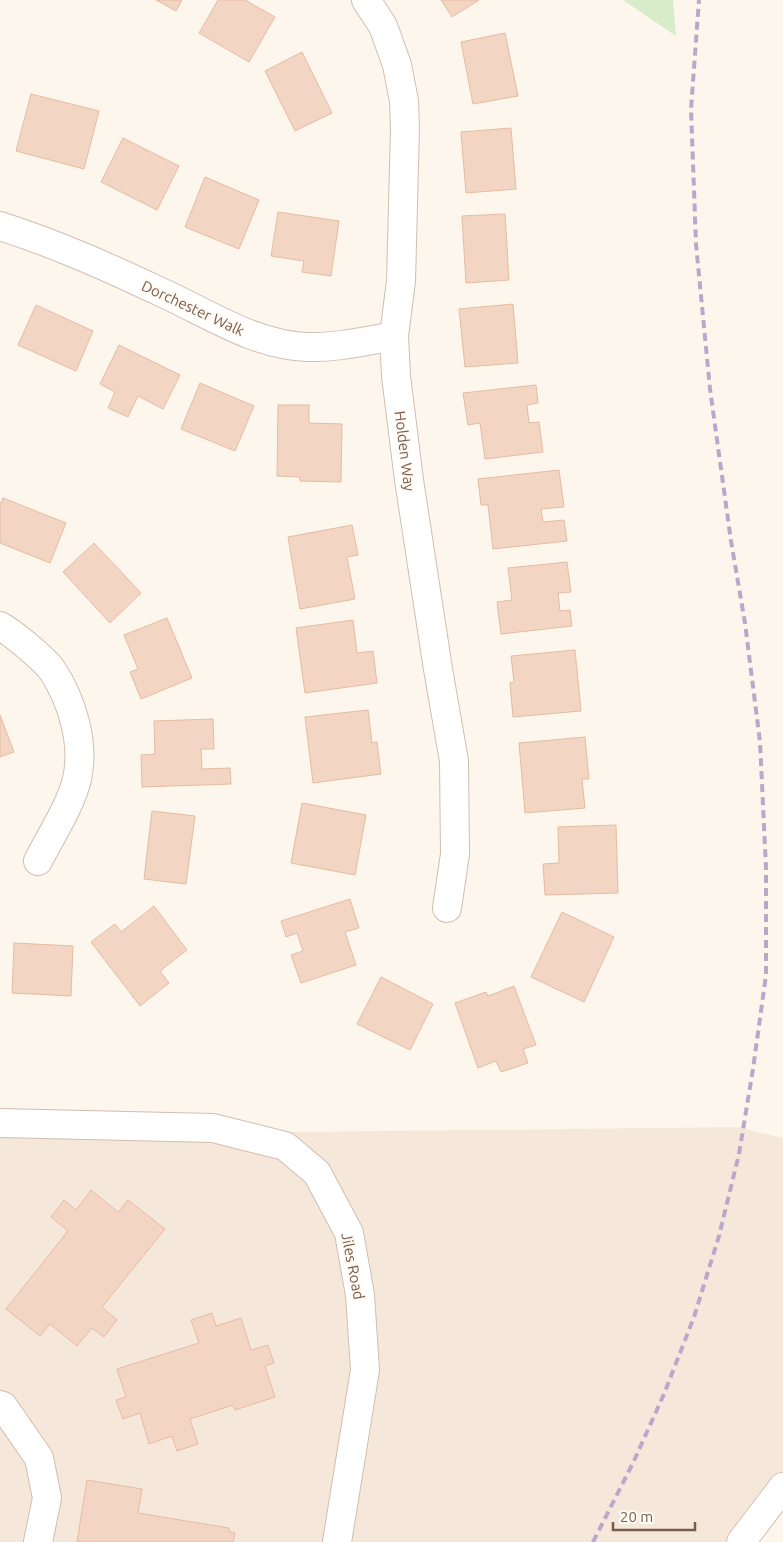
<svg xmlns="http://www.w3.org/2000/svg" width="783" height="1542" viewBox="0 0 783 1542" font-family="Ubuntu,sans-serif">
  <style>
    .residential { fill: #f5e8da }
    .green { fill: #d8ecc9 }
    .building { fill: #f3d5c3; stroke: #e6bba3 }
    .lines { fill: none; stroke-linecap: round; stroke-linejoin: round }
    .street-casing { stroke: #d1beb0; stroke-width: 30 }
    .secondary-casing { stroke: #d6c0b0; stroke-width: 30 }
    .street { stroke: #fff; stroke-width: 28 }
    .secondary { stroke: #fff; stroke-width: 28 }
    .rail { stroke: #b9a8c9; stroke-width: 4; stroke-dasharray: 8 5; stroke-linecap: butt }
    .labels { text-anchor: middle; dominant-baseline: central; stroke-width: 4; stroke-linejoin: round; paint-order: stroke }
    .street-label { font-size: 15px; fill: #7a5c4d; stroke: #fffaf3 }
  </style>
  <rect width="100%" height="100%" fill="#fdf6ec"/>
  <!-- residential -->
  <polygon class="residential" points="737,1127 783,1138 783,1504 755,1542 0,1542 0,1130 216,1133"/>
  <!-- green -->
  <polygon class="green" points="623,0 673,0 676,36"/>
  <!-- building -->
  <g class="building">
    <polygon points="156,0 182,0 176,11"/>
    <polygon points="218,0 245,0 275,17 249,62 199,33"/>
    <polygon points="441,0 479,0 452,17"/>
    <polygon points="505,33 518,96 473,104 461,42"/>
    <polygon points="302,52 332,113 295,131 265,71"/>
    <polygon points="31,94 99,111 84,169 16,151"/>
    <polygon points="511,128 516,189 466,193 461,132"/>
    <polygon points="123,138 179,166 157,210 101,182"/>
    <polygon points="205,177 259,200 239,249 185,227"/>
    <polygon points="278,212 339,221 331,276 302,272 304,261 271,256"/>
    <polygon points="505,214 509,280 466,283 462,216"/>
    <polygon points="513,304 518,363 465,367 459,309"/>
    <polygon points="36,305 93,331 76,371 18,345"/>
    <polygon points="119,345 180,375 163,409 138,396 128,417 108,408 115,392 100,384"/>
    <polygon points="200,383 254,406 235,451 181,429"/>
    <polygon points="536,385 538,403 527,405 529,423 539,422 543,452 485,459 480,423 468,425 463,393"/>
    <polygon points="278,405 309,405 309,423 342,424 341,482 300,481 300,477 277,476"/>
    <polygon points="559,470 564,507 541,509 543,522 564,520 567,541 493,549 488,505 481,505 478,479"/>
    <polygon points="3,498 66,523 50,563 0,543 0,505"/>
    <polygon points="352,525 358,555 347,557 355,599 300,609 288,537"/>
    <polygon points="94,543 141,593 110,623 63,572"/>
    <polygon points="567,562 571,592 558,593 560,611 570,610 572,626 501,634 497,602 512,600 508,568"/>
    <polygon points="167,618 192,678 141,699 130,672 138,669 124,635"/>
    <polygon points="353,620 357,653 373,651 377,683 305,693 296,628"/>
    <polygon points="575,650 581,711 513,717 510,683 514,682 511,656"/>
    <polygon points="368,710 372,743 377,742 381,774 313,783 305,717"/>
    <polygon points="0,715 14,752 0,757"/>
    <polygon points="213,719 214,749 201,749 202,769 230,768 231,784 142,787 141,755 155,754 154,721"/>
    <polygon points="585,737 589,779 582,779 585,808 525,813 519,743"/>
    <polygon points="302,803 366,815 355,875 291,863"/>
    <polygon points="152,811 195,816 186,884 144,879"/>
    <polygon points="616,825 618,893 545,895 543,864 559,863 558,827"/>
    <polygon points="350,899 359,928 345,932 356,965 301,983 291,955 303,951 297,933 286,937 281,921"/>
    <polygon points="154,906 187,950 160,971 169,983 140,1006 91,942 115,924 121,932"/>
    <polygon points="562,912 614,937 584,1002 531,977"/>
    <polygon points="14,943 73,946 71,996 12,993"/>
    <polygon points="381,977 433,1004 410,1050 357,1024"/>
    <polygon points="514,986 536,1045 523,1049 528,1063 501,1072 496,1061 478,1068 455,1003 486,992 488,996"/>
    <polygon points="91,1190 118,1212 128,1200 165,1229 102,1307 117,1320 104,1337 92,1328 77,1346 50,1324 40,1336 6,1309 68,1231 51,1217 64,1200 76,1210"/>
    <polygon points="212,1313 216,1326 241,1318 251,1350 268,1345 274,1363 265,1366 275,1397 235,1410 233,1405 190,1419 198,1444 177,1451 172,1436 149,1444 140,1413 123,1419 116,1400 126,1397 117,1369 199,1343 191,1320"/>
    <polygon points="87,1480 142,1489 138,1513 229,1528 229,1532 235,1533 233,1542 77,1542"/>
  </g>
  <g class="lines">
    <defs>
      <g id="street">
        <polyline points="366,0 383,26 397,65 404,101 405,128 401,281 394,336 396,376 409,480 438,669 454,761 455,854 447,908"/>
        <path d="M0,226C57,244 112,269 165,294C211,315 255,345 307,347C336,348 365,341 394,336"/>
        <path d="M0,626C13,633 44,659 52,670C72,700 85,743 77,779C71,805 50,837 38,861"/>
        <polyline points="0,1123 213,1128 285,1146 317,1173 349,1233 360,1295 365,1370 337,1542"/>
        <polyline points="0,1405 3,1406 39,1458 47,1498 38,1542"/>
      </g>
      <polyline id="secondary" points="741,1542 783,1487"/>
    </defs>
    <!-- street casing -->
    <use href="#street" class="street-casing"/>
    <!-- secondary casing -->
    <use href="#secondary" class="secondary-casing"/>
    <!-- street -->
    <use href="#street" class="street"/>
    <!-- secondary -->
    <use href="#secondary" class="secondary"/>
    <!-- rail -->
    <polyline class="rail" points="593,1542 633,1463 664,1394 694,1317 719,1236 739,1154 753,1069 766,975 766,868 760,742 745,623 731,541 710,389 696,244 691,109 699,0"/>
  </g>
  <g class="labels">
    <!-- street labels -->
    <g class="street-label">
      <text transform="translate(193 308) rotate(25)">Dorchester Walk</text>
      <text transform="translate(405 451) rotate(83)">Holden Way</text>
      <text transform="translate(353 1266) rotate(79)">Jiles Road</text>
    </g>
  </g>
  <!-- scale -->
  <path d="M613 1522v8h82v-8" fill="none" stroke="#7a5c4d" stroke-width="2.5"/>
  <text x="620" y="1522" font-size="15" fill="#7a5c4d" stroke="#fffaf3" stroke-width="4" paint-order="stroke">20 m</text>
</svg>
